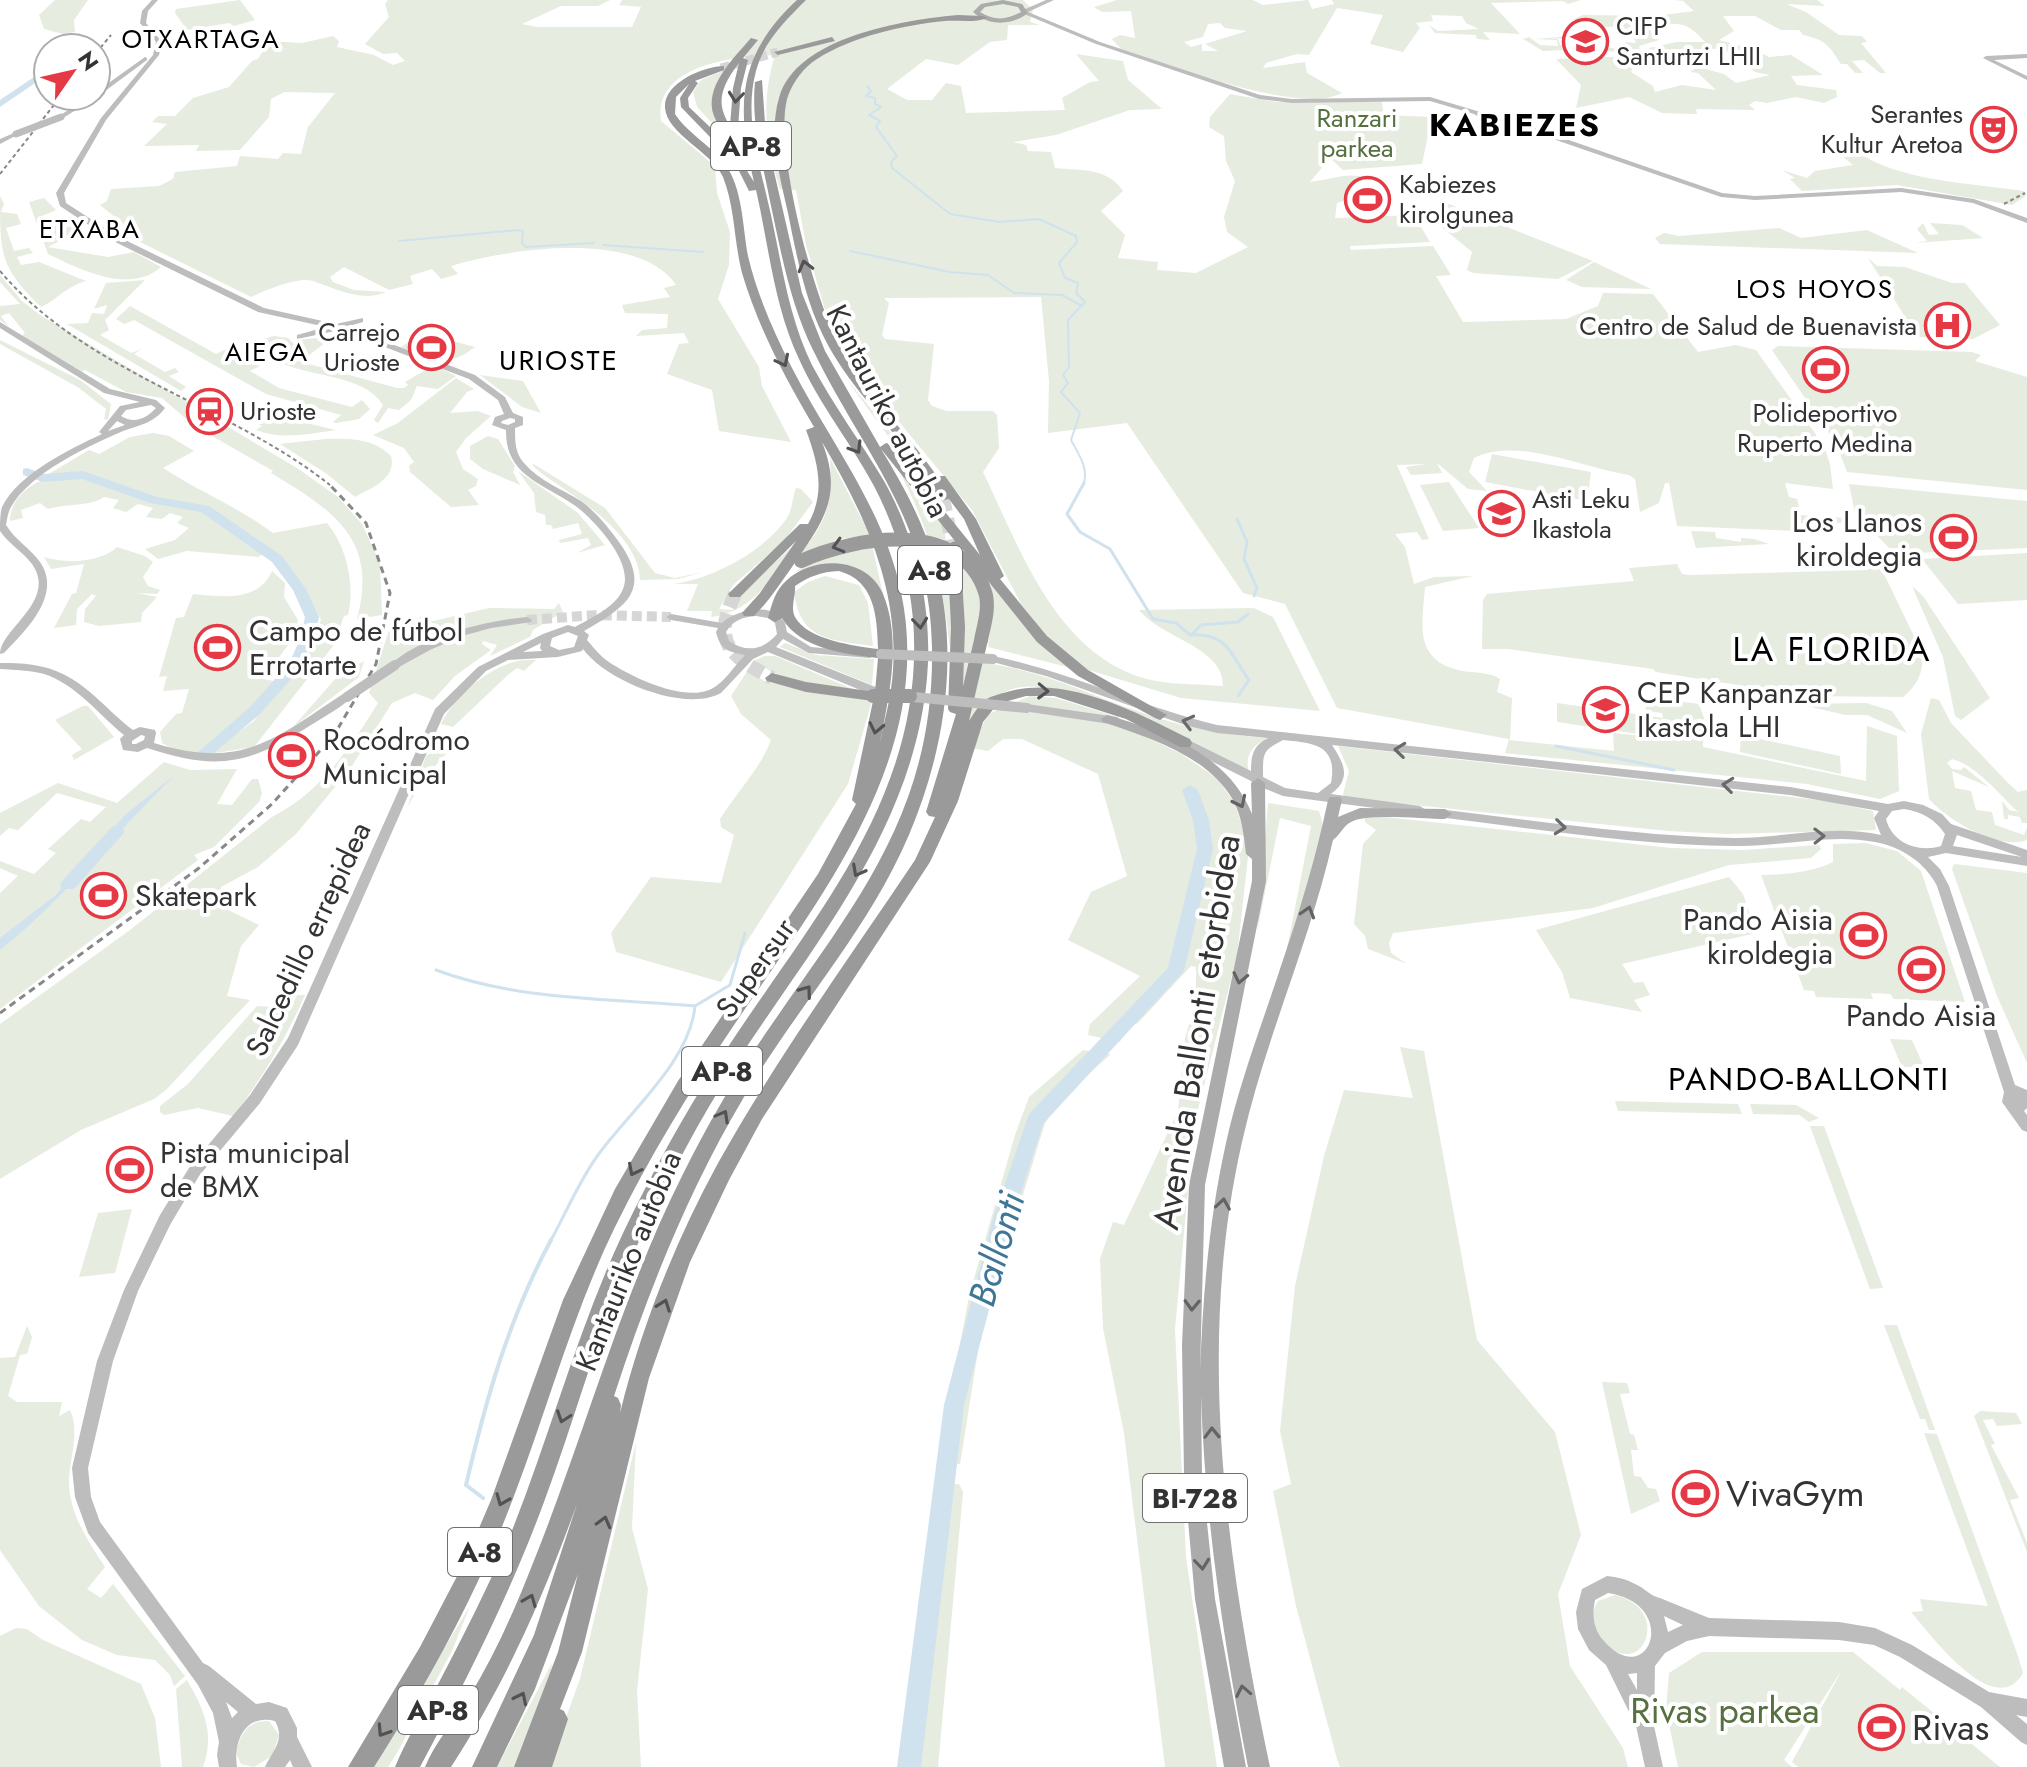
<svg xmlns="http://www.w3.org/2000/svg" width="2027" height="1767" viewBox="0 0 2027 1767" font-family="Jost,sans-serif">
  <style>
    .green { fill: #e6ecdf; fill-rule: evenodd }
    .water { fill: #cfe2ee }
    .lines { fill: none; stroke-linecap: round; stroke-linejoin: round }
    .stream-far2 { stroke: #cfe2ee; stroke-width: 2 }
    .stream-far1 { stroke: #cfe2ee; stroke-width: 3 }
    .stream { stroke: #cfe2ee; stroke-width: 4 }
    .river { fill: #cfe2ee; fill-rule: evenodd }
    .secondary-tunnel { stroke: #d6d6d6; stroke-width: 10; stroke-dasharray: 10 5; stroke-linecap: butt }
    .highway-tunnel-far1 { stroke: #d6d6d6; stroke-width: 9; stroke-dasharray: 9 4; stroke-linecap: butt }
    .highway-tunnel { stroke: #d6d6d6; stroke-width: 14; stroke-dasharray: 14 7; stroke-linecap: butt }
    .secondary { fill: #bdbdbd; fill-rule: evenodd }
    .primary { fill: #ababab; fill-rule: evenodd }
    .highway { fill: #9a9a9a; fill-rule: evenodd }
    .rail-far1 { stroke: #888; stroke-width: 2; stroke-dasharray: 4 3; stroke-linecap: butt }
    .rail { stroke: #888; stroke-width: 3; stroke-dasharray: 7 5; stroke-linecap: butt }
    .secondary-bridge-far1 { stroke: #bdbdbd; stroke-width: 7 }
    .secondary-bridge { stroke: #bdbdbd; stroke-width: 10 }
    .highway-bridge-far1 { stroke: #9a9a9a; stroke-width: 9 }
    .highway-bridge { stroke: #9a9a9a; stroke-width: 14 }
    .oneway { stroke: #525252 }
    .oneway2 { stroke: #6a6a6a }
    .oneway3 { stroke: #636363 }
    .labels { text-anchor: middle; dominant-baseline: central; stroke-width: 8; stroke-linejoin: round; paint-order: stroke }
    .far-poi-label { font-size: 26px; fill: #333; stroke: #fff; text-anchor: start }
    .far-neighbourhood-label { font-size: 26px; letter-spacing: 2px; fill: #000; stroke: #fff }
    .far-park-label { font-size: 26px; fill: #56703f; stroke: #fff }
    .shield { fill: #fff; stroke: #707070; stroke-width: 2 }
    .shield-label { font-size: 28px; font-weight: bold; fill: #333 }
    .far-quarter-label { font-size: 28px; letter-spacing: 2px; fill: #000; stroke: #fff }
    .street-label { font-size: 30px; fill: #333; stroke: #fff }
    .poi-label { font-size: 30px; fill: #333; stroke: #fff; text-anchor: start }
    .far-district-label { font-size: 32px; font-weight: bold; letter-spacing: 2px; fill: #000; stroke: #fff }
    .neighbourhood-label { font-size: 32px; letter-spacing: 2px; fill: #000; stroke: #fff }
    .quarter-label { font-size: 34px; letter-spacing: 2px; fill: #000; stroke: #fff }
    .near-street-label { font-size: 36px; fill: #333; stroke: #fff }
    .near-poi-label { font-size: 36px; fill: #333; stroke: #fff; text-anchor: start }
    .near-park-label { font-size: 36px; fill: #56703f; stroke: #fff }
    .near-water-label { font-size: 38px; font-style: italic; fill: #3f7597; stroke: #fff }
  </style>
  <rect width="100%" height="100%" fill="#fff"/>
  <!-- green -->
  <g class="green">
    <polygon points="55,0 88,0 74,20 75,32 63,34 44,29 39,15"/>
    <polygon points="240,0 255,20 234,26 229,23 187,30 175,13 176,9"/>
    <path d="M388,0H610L598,6H561L522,24L537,27H632L641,7L619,5L622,0H1023L1033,10L1030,22L1040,25H1008L1007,40L990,42L958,65L926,59L887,89L907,100H932L946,83L961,86L966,113L1065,110L1062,98L1090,82L1099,81L1076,54L1123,61L1128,80L1162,109L1130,110L1056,135L1013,142L1026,145L1028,151L1051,152L1055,168C1082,171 1107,167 1123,191L1101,211L1125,235L1118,258L1158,262L1157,270L1196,273L1248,247L1227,232L1224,217L1235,181L1226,161L1224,136L1209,127L1210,117L1230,94L1277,102L1381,99L1384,115L1432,117L1422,164L1343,170L1330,158L1310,182C1342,178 1355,167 1385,188L1337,203L1335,218L1414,215L1430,242L1350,246L1351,250L1433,246L1451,275L1436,276L1463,322L1566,319L1598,306L1603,293L1653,294L1698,352L1736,345L1756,350L1824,446L1830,464L1833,489L1785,483L1789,497L1797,499L1801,515L1844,518L1847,523H1795L1799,531L1677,526L1669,483H1665L1659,503L1640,512L1635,479L1629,475C1584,468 1516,436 1474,458L1469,472L1487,491L1468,489L1437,463L1442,473L1411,475L1406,467L1426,464L1397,465L1429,539L1422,540L1417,532L1395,534L1405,547L1414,584L1434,577L1473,576L1425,587C1422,626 1413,661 1463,671C1475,673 1490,672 1500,679L1497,692L1512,698L1510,740L1614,751L1613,733L1665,738L1557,722V703L1663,718L1662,713L1646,711L1645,697L1699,704L1704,718L1703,747L1866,781L1867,726L1897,736L1899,791L1880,799L1807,784L1505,753L1509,739L1337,708L1285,604L1243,593L1127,423L1048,433L1049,381L1041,297L884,298L889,303L882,335L885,339L934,344L928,400L932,406L947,411H993L997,415L999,448L983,472C1021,551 1059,662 1156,681C1177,685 1201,684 1223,686C1224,647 1161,638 1139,610L1254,608L1273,617L1320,711L1181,698L1085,669L1051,641L1021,604L972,510L866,382L846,351L826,313L806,245L796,190L780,189C765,143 761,100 775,55C734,56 653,65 661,121L715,166L717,193L730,232L729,265L718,299L759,367L762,386L791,442L719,431L712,390L667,374L679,344L689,343L684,333L636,336L642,330L667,328L668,314L625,313L622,305L670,297L664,288L676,285C639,229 506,249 451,266L458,274L441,279L432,269L410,276L413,284L389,290L344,267L330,277L333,282L354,290L386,292C361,303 335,288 313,281C298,276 264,291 251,297L130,237L131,230L100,205L107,201L111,189L159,186L173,179L175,172L237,166L240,156L278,159L283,153L301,154L308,127L335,93L284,92L271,99L269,117L240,150L196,151L199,145L144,146L167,124L152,122L158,116H175L193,98L229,87L252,61L258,59L269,41L302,43L333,36L339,41L337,47L374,55L393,65L405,61L397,53L383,54L365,44L389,17L385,4Z"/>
    <path d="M1117,0H1253L1263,5L1308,0L1312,9L1334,4L1332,0H1581L1568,4L1563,1L1491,3L1520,34L1483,32L1490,40L1477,39L1476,35L1435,33L1429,25L1438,31L1479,29L1466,23L1462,16L1431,15L1433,21L1416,23L1420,28L1403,52L1370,44L1383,15L1337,8L1309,55L1297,54L1266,63L1263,68L1305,62L1307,73L1342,93C1300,116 1168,64 1121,49L1112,39L1120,35L1135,38L1131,11L1102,12L1094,7ZM1220,23L1225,28L1247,31L1205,44L1218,51H1202V44L1191,47L1184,42L1203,37L1208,24Z"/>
    <path d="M1674,0H1817L1825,6L1786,4L1806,12L1839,35L1862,36L1867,42L1861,43L1886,73H1880L1864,60L1852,61L1863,73H1855L1847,64H1841C1832,52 1830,40 1803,35L1799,30H1781L1755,16H1723L1734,31L1719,40L1756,50L1769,57L1791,55L1823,75L1791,76L1797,85L1836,90L1837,97L1824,103L1796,97L1767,103L1755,101L1749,105L1755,110L1696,109L1697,114L1662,113L1629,97L1576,108L1581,85L1556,59L1639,56L1631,72L1653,86L1655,92L1682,85L1716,90L1698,73L1690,72L1698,67L1724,74L1736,83L1770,75L1755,72L1747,65L1752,63C1740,57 1731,51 1717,49C1695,47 1669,63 1649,48L1676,42H1705C1684,19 1680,24 1650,26L1649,29L1659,40L1639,46L1641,54L1582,49L1543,51L1523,39L1529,37L1540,45L1558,46L1557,40L1535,39L1571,36L1578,28L1580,34L1603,35L1604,40L1546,38L1558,39L1560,45L1627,49L1625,42L1636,43L1633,37L1620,36L1613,27L1577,26L1574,19L1583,15L1655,16L1694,11L1683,1Z"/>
    <polygon points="729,68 713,98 731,143 697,107 693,92 701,80"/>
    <path d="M1819,137L1837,138V143L1856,152L1852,154L1856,157L1863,156C1910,182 1970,183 2023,191L2027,195L2012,205L1897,185L1802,191L1790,179L1795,178L1782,170L1807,178L1815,171L1853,165Z"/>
    <path d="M0,196L4,204L1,212L17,214L21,224L6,228L14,251L29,248L33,253L17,257L21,265L39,262L86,281C68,285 58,299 41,307C0,267 0,255 0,196Z"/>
    <path d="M44,198L56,210L42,216L62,229L77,224L83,229L48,247L108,257L134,252L161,267C130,295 79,269 48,254L29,202Z"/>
    <polygon points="1449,204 1593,261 1558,279 1473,273 1467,270 1472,252 1427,215"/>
    <polygon points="1923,223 1929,235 1939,234 1930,223 1962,225 1983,238 1915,243 1927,241 1917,229"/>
    <polygon points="1779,228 1801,238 1867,230 1918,253 1660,244 1655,238 1664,233 1679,236"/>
    <polygon points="1868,258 1877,266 1905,267 1952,283 1965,283 2000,325 1973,339 1918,337"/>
    <polygon points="1594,262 1651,289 1582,287 1566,280"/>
    <path d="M0,275L22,301L40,315L297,468L338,497L362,524L380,563L382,615L357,619C379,538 332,510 271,473L273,471L193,425L162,398L126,392L85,370L77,374L20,338L25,333L9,313L1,316L9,327L0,320V306L20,304L0,282Z"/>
    <polygon points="145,280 105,320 109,330 100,335 131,353 142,349 134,354 165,372 175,368 179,372 169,376 186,387 181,391 67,324 88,323 92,313 104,314 107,305 94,309 106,283"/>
    <polygon points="130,306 216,354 228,348 244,357 237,360 240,363 252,361 260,366 250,371 279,388 352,407 362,400 370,409 359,419 336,423 333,422 341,415 266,394 134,320 124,324 116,319"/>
    <path d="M423,333L475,347C446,369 434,360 401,347Z"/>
    <polygon points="274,336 288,338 296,346 293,353 279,362 247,344"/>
    <path d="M334,336L308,356L301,354L294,360L397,388H404L408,385L405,382L434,365L456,376L438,389L417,386L411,400L399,410L388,408L378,423L374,420L383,405C365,375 311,377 282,363L296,353L299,340Z"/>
    <polygon points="0,340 80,380 111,404 108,420 104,419 106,409 79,388 0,344"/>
    <polygon points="1778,346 1972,352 1981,355 1975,361 2027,377 2027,490 1847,472 1836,443 1772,350"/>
    <polygon points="480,375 523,381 541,413 522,407"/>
    <polygon points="844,376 918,466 941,508"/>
    <polygon points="456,378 474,389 467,392 450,413 478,411 491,416 466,438 456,452 463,469 478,479 476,486 468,490 479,505 451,507 410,472 409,466 414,462 404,448 373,435 398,423"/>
    <path d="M252,410L336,430C309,434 281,440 256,430L262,426L253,421L249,423Z"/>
    <path d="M153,433L169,436L194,451L163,468C200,492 238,507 273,533L327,523C347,547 355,585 348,615L344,616L333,646L254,747L208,754L254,721L308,647L321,620L303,587L277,555L208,507L164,501L84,474H70L162,502L205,509L267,552L258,557L187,551L158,559L145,549L175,540L189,528L177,523L183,517L170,513L162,519L146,517L153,508L138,504L126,512L113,508L119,500L104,497C90,507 67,503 48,509L40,503L21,510L23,518L10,521C10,495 37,479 59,475H47L89,450L99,454L130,437Z"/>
    <polygon points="488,436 498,439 515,466 513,472 520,485 483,469 470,459 470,446"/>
    <path d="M325,439C348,438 374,438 391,456C397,479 371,488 355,497L327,474L280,444Z"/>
    <polygon points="1492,454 1591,472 1587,501 1485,482"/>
    <path d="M830,458L870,535L839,539L793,561C826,526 833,506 830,458Z"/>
    <path d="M894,462L944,525L950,579L952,670C946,595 932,528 894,462Z"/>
    <path d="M532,463L605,508L655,573L675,578L703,572L678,579L640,580C639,521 534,477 532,463Z"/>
    <polygon points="518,471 578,513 605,545 577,553 591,545 588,538 560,543 559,540 582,534 578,523 553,529 551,525 546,525 545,515 536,512 534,493"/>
    <polygon points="1449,482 1479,528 1443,531 1420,485"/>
    <polygon points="1849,484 2027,501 2027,548 1895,554 1855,513"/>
    <path d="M796,488L801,489L813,502L784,541L733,585L719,609L732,610L744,591L807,533C780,566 757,612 711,617L712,611H687L698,584H673C712,579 765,551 787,518C793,509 792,497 796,488Z"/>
    <polygon points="1691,531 1715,532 1716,538 1741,542 1741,538 1754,539 1769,544 1696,548"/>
    <path d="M872,545L884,599C862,559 836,557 795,572L809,562Z"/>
    <path d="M117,547L145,556L153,562L143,577L148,586L160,590L157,594L137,593L157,597L142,613L141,622L99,626L84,622L85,609L96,596L92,594L77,609L76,625L54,628L72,594L76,593L84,564L51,569L44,557C66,564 100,563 117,547Z"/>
    <path d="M961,547L1040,643L1071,668L988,647C994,602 998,587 961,556Z"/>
    <polygon points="2027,553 2027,600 1958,604 1922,559"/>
    <path d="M1865,563L1876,566L1884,574L1923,655C1923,673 1917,686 1903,697L1807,696L1656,672L1653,669L1507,649H1482L1483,600L1487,594L1634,581L1629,568L1677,564L1682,574L1689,575L1869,570Z"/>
    <path d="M960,566C998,600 975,647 962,688Z"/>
    <path d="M272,571L285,583L284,597L298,620L294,637L263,679L278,682C262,704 228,752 198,754C186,755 173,749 162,743L160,732L176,714L182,713L189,689L163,691L167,676L159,677L176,618L184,617L193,594C221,597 259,602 272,571Z"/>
    <path d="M825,576L859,585L868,603L873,646C832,640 800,641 794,592L808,582Z"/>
    <polygon points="1912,586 1923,596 1990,698 1961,720 1955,716 1943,657"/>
    <path d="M559,603L563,612L533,630L530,637L490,656L497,645L483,641L482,644L491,650L455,676L433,700L415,693L392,703L350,769L296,834L258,867L221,887L222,907L259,925L241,946L227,996L250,1000L166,1090L154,1099L81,1130L0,1179V1024L130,930L272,817C321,792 350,748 378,703L369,693L389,630C404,627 410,619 426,616L429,622L489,608L554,609Z"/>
    <polygon points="785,643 816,655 874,659 872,685 780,647"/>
    <path d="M764,656H775L855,690C819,686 784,683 754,661Z"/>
    <path d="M536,660L524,671L517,668L509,674L453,727L441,724C456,693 499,656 536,660Z"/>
    <polygon points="364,661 359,677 293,727 337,677"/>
    <path d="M983,663C1040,669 1087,694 1140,712C1181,727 1224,735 1267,738C1253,745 1244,756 1249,771C1201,745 1056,665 1005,692C988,701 974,729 962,744Z"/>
    <path d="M748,670L764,681L872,701L848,784L721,982L616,952L611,933L651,877L721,883L734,835L721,827L720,819C737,792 760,769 771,740L741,714L731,696Z"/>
    <polygon points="1030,696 1056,698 1118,717 1135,732 1180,753 1218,779 1235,804 1246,839 1248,857 1237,956 1194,1125 1175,1329 1186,1557 1217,1767 1165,1767 1124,1433 1103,1328 1100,1259 1113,1222 1124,1225 1178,1111 1185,1038 1196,1002 1196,967 1191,966 1138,1023 1124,1029 1120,1042 1088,1035 1090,1024 1140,976 1068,940 1091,892 1127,876 1098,774 1022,739 1003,739 988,751 971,748 988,714"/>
    <path d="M1931,698L1939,700L1951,723L2008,783L2018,792L2027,790V823H2022L2020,817L2008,815V819H2004L2002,801L2009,810L2018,812C2000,795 1976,765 1952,759L1947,763L1952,769L1961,770L1964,767L1989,787L1952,771L1955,788L1971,791L1976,810L1992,812L1995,825L2024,835L2027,828V840C1998,851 1948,820 1929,799L1921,734Z"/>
    <polygon points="1866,703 1892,711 1907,733 1867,715 1845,715 1799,704"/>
    <polygon points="83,706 88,706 114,737 74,760 72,755 82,749 55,720"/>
    <polygon points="467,730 422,781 407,808 426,756"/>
    <polygon points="1741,735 1840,756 1841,774 1740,752"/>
    <polygon points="1338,746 1827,801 1873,811 1876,830 1727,834 1668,831 1346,798 1343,794 1349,771"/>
    <polygon points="164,762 190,770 237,769 217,804 232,805 252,779 258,779 262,793 259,802 214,847 194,855 198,860 0,1009 0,893 18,876 0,868 0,861 34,874 56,853 48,849 81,819 90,822 106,807 57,793 18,830 9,828 0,836 0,813 58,783 117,803"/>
    <polygon points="1268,803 1319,811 1325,832 1285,959 1311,826 1280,818 1257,932"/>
    <polygon points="1376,816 1671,848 1743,850 1819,845 1821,849 1811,858 1729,865 1593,908 1393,933 1389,943 1391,953 1407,964 1368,949 1365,936 1354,924 1363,844 1376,830 1365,822 1365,817"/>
    <path d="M1865,843L1897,851L1921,871L1965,1002L1894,999L1890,994L1871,993L1873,999L1816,997L1814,991L1804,990L1761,875C1783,875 1814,872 1833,862V844Z"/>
    <polygon points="1954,864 2027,873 2027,1063 1997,996 1952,869"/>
    <polygon points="1729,877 1743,894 1756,933 1622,964 1634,983 1643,982 1650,995 1634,1000 1642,1012 1570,998 1562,972 1536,930"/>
    <path d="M297,995H305C285,1040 263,1077 233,1116L198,1108L164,1115L160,1112V1106L188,1084L257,1006L291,1008Z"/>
    <polygon points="1890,1039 1912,1040 1924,1067 1902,1067"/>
    <polygon points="1400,1047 1424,1051 1477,1340 1555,1432 1581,1535 1558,1594 1570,1666 1623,1748 1628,1767 1340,1767 1337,1759 1296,1606 1273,1491 1291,1484 1280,1431 1295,1286 1324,1156 1344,1090 1413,1098"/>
    <polygon points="1083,1050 1111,1054 1062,1098 1045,1123 981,1332 960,1464 938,1463 969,1296 1015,1135 1029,1097"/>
    <polygon points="1615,1101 1738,1104 1742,1114 1618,1111"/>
    <polygon points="1750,1104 1796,1105 1819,1118 1809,1122 1799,1115 1753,1114"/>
    <polygon points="1810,1126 1824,1126 1883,1288 1870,1289"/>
    <polygon points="132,1209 115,1273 79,1277 98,1213"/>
    <polygon points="1884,1325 1897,1325 1935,1430 1929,1430 1925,1419 1920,1419"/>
    <path d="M27,1326L32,1337L27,1354L20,1355L8,1396L17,1402H62L59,1416L70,1410C81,1433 68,1461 69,1486C71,1516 89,1543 105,1567L87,1589L101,1598L113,1584L185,1676L174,1686L170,1675L155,1660L117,1655L82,1640L39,1606L0,1550V1358L15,1357Z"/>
    <polygon points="1602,1382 1627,1383 1630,1393 1620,1394 1630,1434 1634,1435 1638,1450 1631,1450 1634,1476 1641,1477 1648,1488 1656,1489 1660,1501 1631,1514"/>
    <polygon points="1980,1411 2016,1413 2022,1424 1997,1426 1993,1419 1983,1420 1995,1444 1991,1445 2019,1498 2010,1500 2027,1543 2027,1552 1974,1416"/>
    <path d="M1924,1433L1937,1434L2018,1656L2023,1673C1995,1722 1931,1635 1911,1612L1923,1611L1920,1599L1988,1606Z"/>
    <polygon points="636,1442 632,1528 648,1589 637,1691 641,1767 548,1767 580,1679"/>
    <polygon points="936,1484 959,1484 963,1492 938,1767 898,1767"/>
    <path d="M1615,1595C1676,1610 1639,1688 1600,1637C1591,1625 1591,1613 1598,1601Z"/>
    <polygon points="470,1606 452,1651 397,1753 388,1767 372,1767"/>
    <polygon points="16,1628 27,1629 43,1640 141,1684 155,1718 161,1767 0,1767 0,1636"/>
    <polygon points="1702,1652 1853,1652 1900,1690 1902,1687 2000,1767 1798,1767 1792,1762 1843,1668 1784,1760 1792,1767 1678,1767 1666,1710 1669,1673"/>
    <polygon points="552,1663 550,1679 517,1767 497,1767"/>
    <path d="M187,1680C204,1709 215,1734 203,1767H182L176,1689Z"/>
    <path d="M269,1721L279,1735L272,1756L254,1767L241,1764L236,1753C240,1734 248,1720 269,1721Z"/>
  </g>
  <!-- water -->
  <path class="water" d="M175,775C116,832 65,898 0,950V938L56,895L126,814Z"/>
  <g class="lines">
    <!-- stream-far2 -->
    <g class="stream-far2">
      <path d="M867,86L871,91L866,96L875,98V104L881,107L869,115L880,121L876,127L897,156L891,162L892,168L950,214L999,222L1039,219L1076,236L1077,242L1059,263L1065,278L1078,283L1076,293L1085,302L1068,320L1069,367L1063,375L1068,383L1061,392L1080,413L1071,440C1078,453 1090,470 1083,485"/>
      <polyline points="399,241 518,230 523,231 522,243 526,247 594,243"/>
      <polyline points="603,245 703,252"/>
      <polyline points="850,251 950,272 988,275 1014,293 1062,295 1082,306"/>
    </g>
    <!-- stream-far1 -->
    <g class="stream-far1">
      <path d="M1084,483L1067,514L1080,532L1110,549L1153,619L1176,623L1190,635C1228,633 1229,652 1249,680L1238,696"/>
      <polyline points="1237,519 1247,542 1244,559 1257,588 1254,596"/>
      <polyline points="1191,635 1201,625 1238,622 1248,614"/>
      <polyline points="1556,746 1674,770"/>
      <path d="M436,970C519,1001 608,998 695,1006"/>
      <path d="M550,1242C566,1213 579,1181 598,1155C630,1111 690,1061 695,1006L730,985L745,933"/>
    </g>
    <!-- stream -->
    <path class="stream" d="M483,1498L466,1485C486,1399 509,1318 551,1240"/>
    <!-- river -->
    <g class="river">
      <polygon points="34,77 41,79 0,107 0,100"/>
      <polygon points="27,468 44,474 83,471 157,497 209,506 282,556 306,589 319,617 315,636 306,655 292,678 259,715 208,758 198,758 196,754 249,708 282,671 293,655 301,636 305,617 293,590 272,562 201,512 150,503 82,479 43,482 23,475 23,469"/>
      <polygon points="1190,785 1198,790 1209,820 1213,849 1184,971 1043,1124 1013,1218 964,1405 921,1767 897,1767 944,1405 993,1218 1029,1114 1168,968 1197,849 1193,820 1182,790"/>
      <polygon points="117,825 125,831 122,835 74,889 62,889 60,885 62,881 112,827"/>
    </g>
    <!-- secondary-tunnel -->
    <polyline class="secondary-tunnel" points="527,620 597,615 671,617"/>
    <!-- highway-tunnel-far1 -->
    <polyline class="highway-tunnel-far1" points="721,68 778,52"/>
    <!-- highway-tunnel -->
    <g class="highway-tunnel">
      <polyline points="943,498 952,542"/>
      <path d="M735,594C712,642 729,656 772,678"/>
    </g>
    <!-- secondary -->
    <g class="secondary">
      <path d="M152,0H158L148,11L146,23L162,42L159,55L106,120L64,193L66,203L117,236L264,308L336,324L363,318V322L346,327L475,375L505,397L513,413L523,417V425L515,428C515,441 515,453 524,463C539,481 562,489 581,501C596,512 608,527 619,542C653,590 626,607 584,631L589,635L587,640C594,648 600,656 609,662C631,677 682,701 709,690C724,684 734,666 745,655C728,652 720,649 716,632L718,628L671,620L666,617L671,614L722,623C735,610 771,602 783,620C786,622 786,629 787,632L811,647L874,653L875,655L870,658L809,653L783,639L776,647L878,688L879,691L874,695L870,694L768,652L753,659L721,693C685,713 606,681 583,649L582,651L558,657L508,660L486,671L444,714L298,1045L260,1103L199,1176L170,1225L138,1291L113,1361L88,1468L91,1497L100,1522L203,1663L209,1666L256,1704L269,1702L287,1708L297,1728V1737L312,1767H293L290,1760L285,1767H265C272,1751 286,1740 275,1721C245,1713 233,1742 237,1767H219L217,1755L219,1742L213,1713L198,1685L88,1533L75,1497L72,1468L97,1361L124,1290L160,1215L189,1168L250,1095L288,1038L435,709L478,667L543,634L568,625L575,627C591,618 616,607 623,589C634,563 596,522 577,507C546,484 505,477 506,430L492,425L495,417L504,414L498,400L469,379L340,330L297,339V335L326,327L258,312L111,240L60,206L56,193L101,118L153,55L156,42L140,23L142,11ZM510,418L515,419V422L508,425L501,423L502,421ZM756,616L768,618L775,623L777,634C764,650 746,653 729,641L726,632C733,620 743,617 756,616ZM568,632L578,636L574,647L559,650L550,646L552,638ZM541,643L540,648L542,651L523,652ZM226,1702L238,1712L232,1718Z"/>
      <path d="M1046,0H1054L1028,12L1100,42L1260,95L1292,99L1430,97L1477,111L1524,119L1534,128L1722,193L1755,196L1901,188L1974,199L2027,218V223L1973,203L1901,192L1755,200L1721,197L1530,131L1522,135L1505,133L1474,114L1430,101L1292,103L1259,99L1096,44L1022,13L1023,10ZM1487,117L1520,122L1527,128C1512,136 1499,124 1487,117Z"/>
      <polygon points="2027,54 2027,58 1994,60 2027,76 2027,80 1983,58 1986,56"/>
      <polygon points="145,57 147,58 147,60 97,97 63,118 59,118 59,116 90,96 96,96 96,92"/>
      <polygon points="14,133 19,134 0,144 0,139"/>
      <path d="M0,322L110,389L156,400L165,408C154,423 140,425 123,431C88,446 30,473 11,507C8,512 7,519 6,525C15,540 30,548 40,562C63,595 25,631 4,653L0,654C0,629 58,601 32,564C23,552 9,544 0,531C0,524 0,514 2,507C18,474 70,449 102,434L99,432L120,406L140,402L104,393L0,328ZM151,405L156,408C146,419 134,424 121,416L126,410ZM117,421L125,425L108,431Z"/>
      <path d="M527,617L532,620L531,622L491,628L462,636L430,650L399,667H391L390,665C421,636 485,621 527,617Z"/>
      <path d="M993,656C1070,672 1141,707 1217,725L1790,787L1888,804L1904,801L1923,805L1942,814L1951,824L2027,850V866L1946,853L1928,857L1940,869L1949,886L2015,1085L2027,1090V1108L2024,1111L2027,1115V1132L2022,1130L2002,1102L2004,1092L1937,886C1925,862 1901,847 1875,842C1829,833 1782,847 1735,846C1636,845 1537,829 1438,817L1432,813L1438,809C1537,821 1636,836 1735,838C1784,838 1832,824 1881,835L1874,818L1879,811L1790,795L1332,745C1344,763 1352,779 1331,794L1420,806L1426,810L1424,813L1420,814L1283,796L1253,784L1251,781L1173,742L1171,739L1173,736H1181L1251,771C1251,756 1253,745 1268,738L1217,733L1188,726L1046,676L989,661L988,659L989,657ZM1283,740C1313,743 1338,744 1331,783L1318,793L1285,788L1263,777C1263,753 1262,751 1283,740ZM1904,809C1922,812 1935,819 1945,834L1941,846C1918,853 1892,843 1886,819L1892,811ZM1957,835L2022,857L1953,846Z"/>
      <path d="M0,663C22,663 43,664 63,674C89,686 110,713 133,730L140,727L155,730L156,733L154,743C241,770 273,740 343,694H351L352,697C341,708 325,716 311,725C249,765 217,771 147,748L138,752L123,750L120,739L124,735C99,715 76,684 44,674C30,670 15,670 0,669ZM141,735L145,736L144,740L136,744H132V741Z"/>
      <polygon points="1027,704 1117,717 1122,721 1117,725 1023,711 1022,708"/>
      <path d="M1607,1576C1617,1577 1626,1579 1635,1584C1645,1588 1650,1596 1660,1598L1709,1618L1839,1622L1875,1628L1912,1645L1989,1692L2027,1699V1717L2016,1715L2027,1724V1745L2021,1742L1981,1707L1900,1657L1874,1645L1839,1640L1709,1636L1687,1641L1665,1653L1655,1666L1654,1726L1663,1767H1645L1636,1726L1606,1665L1589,1650L1578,1629L1576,1612L1582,1589ZM1608,1593C1681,1604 1649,1692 1604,1641C1593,1629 1592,1615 1595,1600ZM1664,1616L1683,1625L1668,1632ZM1637,1673V1690L1628,1674Z"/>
    </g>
    <!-- primary -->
    <g class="primary">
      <path d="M1003,0L1022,4L1028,13C1012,26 988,26 973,12L981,4ZM1003,4L1018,7L1021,12C1007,20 994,21 980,12L985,7Z"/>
      <path d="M1107,715C1165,732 1228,754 1252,814L1251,783L1258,778L1265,783L1266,881L1205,1185L1200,1372C1203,1294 1209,1219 1226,1143C1239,1084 1261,1027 1280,969C1299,913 1316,858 1328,800L1330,797H1340L1342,800L1338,817L1360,808L1445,809L1452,814L1445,819C1424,819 1366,813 1351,822C1343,826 1340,835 1333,840C1310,942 1265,1039 1242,1142C1195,1349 1227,1562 1270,1767H1248C1224,1644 1205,1521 1201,1395L1202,1475L1215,1599L1246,1767H1224L1195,1599L1184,1475L1182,1345L1189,1185L1252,881V859L1246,854C1244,836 1242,817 1233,800C1207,755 1149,738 1103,722L1101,719Z"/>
    </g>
    <!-- highway -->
    <g class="highway">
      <path d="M797,0H806C785,21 764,41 756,71C743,119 761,168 771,215C782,266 789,318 812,365C833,405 861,442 884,481C917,540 933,610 927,678C913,830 814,943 734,1066C699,1120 669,1178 641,1237C600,1322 577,1414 544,1502C510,1594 466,1681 420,1767H395C406,1740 422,1715 435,1690C462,1638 489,1586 511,1533C551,1433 578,1328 624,1231C653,1171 685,1112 722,1056C811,919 927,795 913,619C909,573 896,528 874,486C851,443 819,404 799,359C774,306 769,247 756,190L749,191L735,163L681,107L680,98L689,84L676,97L675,114C690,137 719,149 731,174C743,199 743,229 748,256C757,295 774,332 792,368C830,442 884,509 901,592C936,757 818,900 732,1028C689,1092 649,1158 615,1227C573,1313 548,1407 514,1496C478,1592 429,1681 374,1767H348L420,1647L465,1561L491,1500L563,1300L615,1189L678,1081L818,874L856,804L852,800L873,701L806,692L767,681L765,678L772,673L806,682L875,692L878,658C845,654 800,649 782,618L775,622L768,618C772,604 775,590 787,580C815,555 867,557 883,594C902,640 889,696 880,742L881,738C884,721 889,705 891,689C904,598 867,518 822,442C844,497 822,523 792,567C780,584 769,601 754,616H744L742,613L760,593L796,541L740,597H730L728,594L800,524H808C826,492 818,463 806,430L814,427C785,378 758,327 742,273C734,242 735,207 723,177C712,152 667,134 665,108C663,83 704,66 724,66V70L695,81L698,83L688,98L689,107L734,150L754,182C736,105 737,56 797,0ZM839,571C875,581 877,616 878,649C855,646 807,640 795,617C790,607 796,596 795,586C810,576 821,572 839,571Z"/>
      <path d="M958,15L983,16L987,18C976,23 958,20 945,21C904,25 853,36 817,59C804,67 793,82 788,96C772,144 814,299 839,344C865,393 906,431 937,476H945L976,519L1004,576L1000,579L1047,636L1088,670L1167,715L1160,720L1155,718L1078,676L1037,642L960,546L965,627L963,686L974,640L981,636L988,640L969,721C973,715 978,706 984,701C990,696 1000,694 1007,692C1066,674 1138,713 1190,739L1192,743L1190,747H1180L1126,719L1054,696H1026L1008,701L995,707L983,722L958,801L930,862L762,1119L729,1180L690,1262L649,1378L582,1652L560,1709L564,1711L568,1719L552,1767H514L558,1652L578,1574L535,1689L497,1767H472L534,1635L577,1504C542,1600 507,1680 451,1767H425C435,1742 455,1720 469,1697C495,1655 515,1609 533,1563C585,1434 620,1299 683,1174C705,1130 729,1087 757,1046C846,914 935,819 932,648C930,520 866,458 814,352C790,304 781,252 770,201C762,161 751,123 755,82L762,80L766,137L802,293L825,351L880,447L886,443L890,444L980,555L964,519L949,499L939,501C930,487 923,472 913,459C886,421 852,388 829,347C806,306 797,258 788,213C780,177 768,135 779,98C796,37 903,20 958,15ZM881,449L955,541L947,544L951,627L948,709L950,712L956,714L926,812L929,816L935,817L915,860C848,960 776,1059 717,1165C675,1242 641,1328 620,1413L621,1405L618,1398L614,1396C648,1292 688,1191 744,1097C784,1029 835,968 875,901C934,804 967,676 935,564C924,523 903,485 881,449Z"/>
      <polygon points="832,37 835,41 778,55 774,52"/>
      <path d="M751,38L758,40L743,58L748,60L741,88L738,128L730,126L733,88L739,63C709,102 722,115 747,151L742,154L739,153C730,141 719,129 714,116C703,87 734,58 751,38Z"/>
    </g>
    <!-- rail-far1 -->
    <g class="rail-far1">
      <polyline points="96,53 111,35"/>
      <polyline points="0,174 61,96"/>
      <polyline points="2004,204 2025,193"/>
      <path d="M0,271C86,373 228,404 330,485"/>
    </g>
    <!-- rail -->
    <polyline class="rail" points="0,1013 199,868 272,804 334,735 376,664 390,593 366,523 328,483"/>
    <!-- secondary-bridge-far1 -->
    <polyline class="secondary-bridge-far1" points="16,134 61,117"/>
    <!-- secondary-bridge -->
    <g class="secondary-bridge">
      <polyline points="881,654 993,659"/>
      <polyline points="903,696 1027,708"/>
      <polyline points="347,697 395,665"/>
    </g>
    <!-- highway-bridge-far1 -->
    <polyline class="highway-bridge-far1" points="735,126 735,166"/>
    <!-- highway-bridge -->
    <g class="highway-bridge">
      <path d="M801,561C854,537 961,518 985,592C990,607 984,625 981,640"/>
      <polyline points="873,696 910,696"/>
    </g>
  </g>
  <!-- one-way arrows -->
  <defs><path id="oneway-chevron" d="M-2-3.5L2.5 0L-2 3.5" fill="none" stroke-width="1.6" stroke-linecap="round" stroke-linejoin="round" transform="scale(2)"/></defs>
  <g class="oneway">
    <use href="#oneway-chevron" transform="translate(736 97) rotate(96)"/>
    <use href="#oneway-chevron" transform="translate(805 266) rotate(-104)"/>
    <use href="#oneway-chevron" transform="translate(783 361) rotate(63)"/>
    <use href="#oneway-chevron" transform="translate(856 448) rotate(58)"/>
    <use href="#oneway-chevron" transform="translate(838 546) rotate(164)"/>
    <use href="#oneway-chevron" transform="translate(920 623) rotate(84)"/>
    <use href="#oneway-chevron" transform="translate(1043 691) rotate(2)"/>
    <use href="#oneway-chevron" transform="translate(876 728) rotate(102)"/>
    <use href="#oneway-chevron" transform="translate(858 871) rotate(118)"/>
    <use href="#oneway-chevron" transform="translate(806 991) rotate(-54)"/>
    <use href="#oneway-chevron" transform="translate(723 1116) rotate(-61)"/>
    <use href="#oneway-chevron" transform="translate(634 1170) rotate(117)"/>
    <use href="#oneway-chevron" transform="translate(664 1305) rotate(-70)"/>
    <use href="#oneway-chevron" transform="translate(563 1417) rotate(109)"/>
    <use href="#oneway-chevron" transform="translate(502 1500) rotate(112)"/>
    <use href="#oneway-chevron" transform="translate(604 1522) rotate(-75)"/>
    <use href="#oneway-chevron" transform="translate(530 1600) rotate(-68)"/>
    <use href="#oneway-chevron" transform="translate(521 1698) rotate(-64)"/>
    <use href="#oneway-chevron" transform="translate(383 1731) rotate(123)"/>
  </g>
  <g class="oneway2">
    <use href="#oneway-chevron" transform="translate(1188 722) rotate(-166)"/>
    <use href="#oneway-chevron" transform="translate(1400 750) rotate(-174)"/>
    <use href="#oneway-chevron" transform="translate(1728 785) rotate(-174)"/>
    <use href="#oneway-chevron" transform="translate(1560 827) rotate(6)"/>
    <use href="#oneway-chevron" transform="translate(1819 836) rotate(-1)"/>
  </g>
  <g class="oneway3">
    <use href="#oneway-chevron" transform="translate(1240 802) rotate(64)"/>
    <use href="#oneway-chevron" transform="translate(1308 912) rotate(-73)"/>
    <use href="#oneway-chevron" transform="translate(1240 978) rotate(102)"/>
    <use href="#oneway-chevron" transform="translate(1223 1204) rotate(-81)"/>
    <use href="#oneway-chevron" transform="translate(1192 1305) rotate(92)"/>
    <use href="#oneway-chevron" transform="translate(1212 1433) rotate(-91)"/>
    <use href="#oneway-chevron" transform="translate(1202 1564) rotate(84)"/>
    <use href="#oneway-chevron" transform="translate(1243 1691) rotate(-101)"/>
  </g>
  <!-- icons -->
  <defs>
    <symbol id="university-ring" viewBox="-11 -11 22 22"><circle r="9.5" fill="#fff" stroke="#e63946" stroke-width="1.5"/><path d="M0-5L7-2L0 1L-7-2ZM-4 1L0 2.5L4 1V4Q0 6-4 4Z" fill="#e63946"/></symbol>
    <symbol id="theatre-ring" viewBox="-11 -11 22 22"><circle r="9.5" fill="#fff" stroke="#e63946" stroke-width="1.5"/><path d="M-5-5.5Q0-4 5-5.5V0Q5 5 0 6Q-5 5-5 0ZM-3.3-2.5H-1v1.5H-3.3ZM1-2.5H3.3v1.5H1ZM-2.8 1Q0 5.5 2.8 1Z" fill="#e63946"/></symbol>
    <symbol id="stadium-ring" viewBox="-11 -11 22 22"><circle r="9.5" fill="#fff" stroke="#e63946" stroke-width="1.5"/><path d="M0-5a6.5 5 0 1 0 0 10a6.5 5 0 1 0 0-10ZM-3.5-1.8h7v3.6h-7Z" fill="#e63946"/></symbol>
    <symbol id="hospital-ring" viewBox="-11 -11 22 22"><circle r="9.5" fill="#fff" stroke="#e63946" stroke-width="1.5"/><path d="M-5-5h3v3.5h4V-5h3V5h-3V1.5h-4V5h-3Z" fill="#e63946"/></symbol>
    <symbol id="station-ring" viewBox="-11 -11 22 22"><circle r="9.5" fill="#fff" stroke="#e63946" stroke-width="1.5"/><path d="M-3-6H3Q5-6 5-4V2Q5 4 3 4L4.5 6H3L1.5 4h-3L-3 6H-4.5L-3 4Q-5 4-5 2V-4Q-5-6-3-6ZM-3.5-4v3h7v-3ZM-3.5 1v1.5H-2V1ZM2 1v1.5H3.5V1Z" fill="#e63946"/></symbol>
    <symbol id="school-ring" viewBox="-11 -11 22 22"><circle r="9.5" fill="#fff" stroke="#e63946" stroke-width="1.5"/><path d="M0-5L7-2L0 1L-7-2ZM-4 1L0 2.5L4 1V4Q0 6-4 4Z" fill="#e63946"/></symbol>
  </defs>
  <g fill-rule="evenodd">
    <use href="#university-ring" x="1560" y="16" width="51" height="51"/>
    <use href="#theatre-ring" x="1968" y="104" width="51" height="51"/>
    <use href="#stadium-ring" x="1342" y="174" width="51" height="51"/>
    <use href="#hospital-ring" x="1922" y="300" width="51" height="51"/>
    <use href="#stadium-ring" x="406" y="322" width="51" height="51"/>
    <use href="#stadium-ring" x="1800" y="344" width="51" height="51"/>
    <use href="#station-ring" x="184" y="386" width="51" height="51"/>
    <use href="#school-ring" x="1476" y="488" width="51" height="51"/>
    <use href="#stadium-ring" x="1928" y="512" width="51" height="51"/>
    <use href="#stadium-ring" x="192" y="622" width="51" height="51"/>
    <use href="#university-ring" x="1580" y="684" width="51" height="51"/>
    <use href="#stadium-ring" x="266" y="730" width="51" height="51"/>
    <use href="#stadium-ring" x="78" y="870" width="51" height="51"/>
    <use href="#stadium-ring" x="1838" y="910" width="51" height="51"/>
    <use href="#stadium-ring" x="1896" y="944" width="51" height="51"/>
    <use href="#stadium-ring" x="104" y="1144" width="51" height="51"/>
    <use href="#stadium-ring" x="1670" y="1468" width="51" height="51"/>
    <use href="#stadium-ring" x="1856" y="1702" width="51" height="51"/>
  </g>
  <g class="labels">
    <!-- far-poi labels -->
    <g class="far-poi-label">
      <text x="1616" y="26">CIFP<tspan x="1616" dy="30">Santurtzi LHII</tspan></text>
      <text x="1963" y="114" text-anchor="end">Serantes<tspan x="1963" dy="30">Kultur Aretoa</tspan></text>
      <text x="1399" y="184">Kabiezes<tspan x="1399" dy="30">kirolgunea</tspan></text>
      <text x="1917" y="326" text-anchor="end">Centro de Salud de Buenavista</text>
      <text x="400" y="332" text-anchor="end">Carrejo<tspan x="400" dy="30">Urioste</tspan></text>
      <text x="240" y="411">Urioste</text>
      <text x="1825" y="413" text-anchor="middle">Polideportivo<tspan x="1825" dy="30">Ruperto Medina</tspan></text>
      <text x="1532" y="499">Asti Leku<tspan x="1532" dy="30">Ikastola</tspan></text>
    </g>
    <!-- far-neighbourhood labels -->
    <g class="far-neighbourhood-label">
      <text x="201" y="39">OTXARTAGA</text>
      <text x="90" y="229">ETXABA</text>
      <text x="1815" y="289">LOS HOYOS</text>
      <text x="267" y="352">AIEGA</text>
    </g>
    <!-- far-park labels -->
    <g class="far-park-label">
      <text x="1357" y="118">Ranzari<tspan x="1357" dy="30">parkea</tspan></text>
    </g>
    <!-- shield labels -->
    <g class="shield">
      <rect x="711" y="122" width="80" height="48" rx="6"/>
      <rect x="898" y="546" width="64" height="48" rx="6"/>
      <rect x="682" y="1047" width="80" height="48" rx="6"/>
      <rect x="1143" y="1474" width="104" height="48" rx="6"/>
      <rect x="448" y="1528" width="64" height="48" rx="6"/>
      <rect x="398" y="1686" width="80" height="48" rx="6"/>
    </g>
    <g class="shield-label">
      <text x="751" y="146">AP-8</text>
      <text x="930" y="570">A-8</text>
      <text x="722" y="1071">AP-8</text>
      <text x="1195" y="1498">BI-728</text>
      <text x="480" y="1552">A-8</text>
      <text x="438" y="1710">AP-8</text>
    </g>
    <!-- far-quarter labels -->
    <g class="far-quarter-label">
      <text x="559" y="360">URIOSTE</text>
    </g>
    <!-- street labels -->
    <g class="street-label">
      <text transform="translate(888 411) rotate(63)">Kantauriko autobia</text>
      <text transform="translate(308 939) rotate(-65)">Salcedillo errepidea</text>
      <text transform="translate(755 968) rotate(-55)">Supersur</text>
      <text transform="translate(628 1261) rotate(-68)">Kantauriko autobia</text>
    </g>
    <!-- poi labels -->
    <g class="poi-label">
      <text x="1922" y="521" text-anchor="end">Los Llanos<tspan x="1922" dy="34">kiroldegia</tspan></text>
      <text x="249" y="630">Campo de fútbol<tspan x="249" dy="34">Errotarte</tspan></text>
      <text x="1637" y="692">CEP Kanpanzar<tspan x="1637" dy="34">Ikastola LHI</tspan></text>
      <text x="323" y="739">Rocódromo<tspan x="323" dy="34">Municipal</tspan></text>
      <text x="135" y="895">Skatepark</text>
      <text x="1833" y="919" text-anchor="end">Pando Aisia<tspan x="1833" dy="34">kiroldegia</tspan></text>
      <text x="1921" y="1015" text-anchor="middle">Pando Aisia</text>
      <text x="160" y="1152">Pista municipal<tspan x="160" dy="34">de BMX</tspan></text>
    </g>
    <!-- far-district labels -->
    <g class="far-district-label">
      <text x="1515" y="125">KABIEZES</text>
    </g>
    <!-- neighbourhood labels -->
    <g class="neighbourhood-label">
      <text x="1809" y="1079">PANDO-BALLONTI</text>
    </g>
    <!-- quarter labels -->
    <g class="quarter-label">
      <text x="1832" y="649">LA FLORIDA</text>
    </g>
    <!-- near-street labels -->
    <g class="near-street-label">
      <text transform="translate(1196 1032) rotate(-81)">Avenida Ballonti etorbidea</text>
    </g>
    <!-- near-poi labels -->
    <g class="near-poi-label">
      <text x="1726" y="1493">VivaGym</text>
      <text x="1912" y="1727">Rivas</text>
    </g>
    <!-- near-park labels -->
    <g class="near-park-label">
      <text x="1725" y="1710">Rivas parkea</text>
    </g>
    <!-- near-water labels -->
    <g class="near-water-label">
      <text transform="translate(996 1249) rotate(-74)">Ballonti</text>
    </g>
  </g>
  <!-- north arrow -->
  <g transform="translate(72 72) rotate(56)"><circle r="38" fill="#ffffff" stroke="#adadad" stroke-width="2"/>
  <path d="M0-6L14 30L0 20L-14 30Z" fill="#e63946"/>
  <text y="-12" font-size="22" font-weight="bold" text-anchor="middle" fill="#333333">N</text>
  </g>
</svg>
